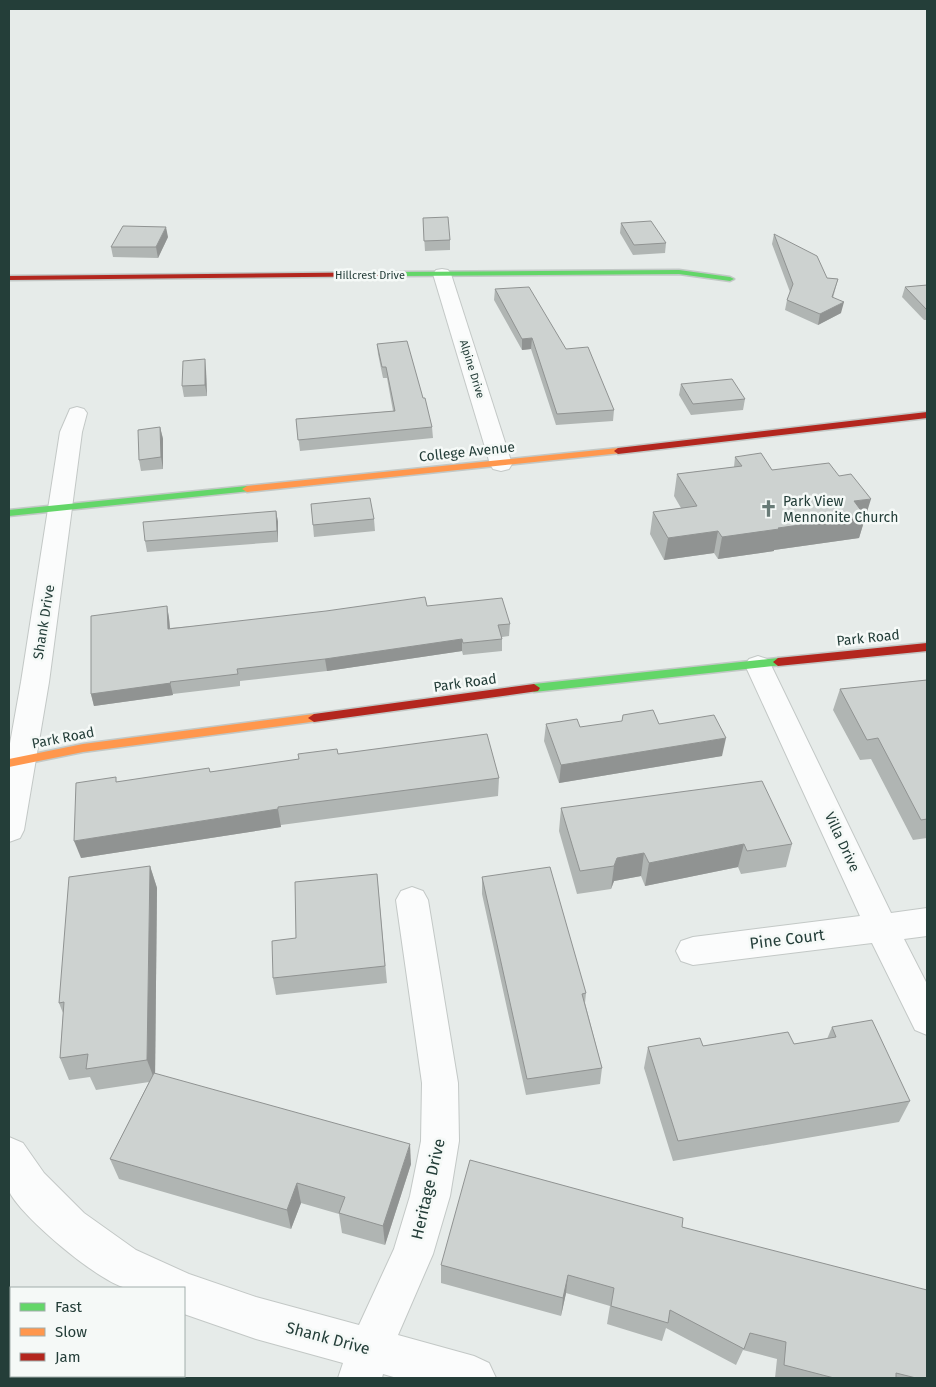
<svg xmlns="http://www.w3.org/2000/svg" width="936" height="1387" viewBox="0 0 936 1387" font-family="'Fira Sans',sans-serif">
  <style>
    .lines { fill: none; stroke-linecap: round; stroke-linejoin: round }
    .street-casing { stroke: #c3c8c6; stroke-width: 2 }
    .fast-casing { stroke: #c2c8c6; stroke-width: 3 }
    .slow-casing { stroke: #c2c8c6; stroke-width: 3 }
    .jam-casing { stroke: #c2c8c6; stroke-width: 3 }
    .street { fill: #fbfcfc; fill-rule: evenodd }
    .fast { fill: #63d668; fill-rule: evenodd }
    .slow { fill: #ff974d; fill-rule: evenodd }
    .jam { fill: #b3261e; fill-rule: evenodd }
    .wall { fill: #b0b5b3 }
    .shaded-wall { fill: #909392 }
    .building { fill: #cdd2d0; stroke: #909392 }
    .labels { text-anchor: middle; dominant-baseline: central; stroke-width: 5; stroke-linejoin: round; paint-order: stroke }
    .far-street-label { font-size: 11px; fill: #243e39; stroke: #f5f9f7 }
    .street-label { font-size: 14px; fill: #243e39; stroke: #f5f9f7 }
    .poi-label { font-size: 14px; fill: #243e39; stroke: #f5f9f7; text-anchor: start }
    .near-street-label { font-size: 16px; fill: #243e39; stroke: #f5f9f7 }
  </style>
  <rect width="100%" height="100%" fill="#e6ebe9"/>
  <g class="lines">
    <defs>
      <g id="street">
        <polygon points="442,269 448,270 451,274 512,464 509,469 501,471 493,469 490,464 433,274 436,270"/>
        <polygon points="77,407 84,409 87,413 82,432 49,682 24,830 20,838 9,842 9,749 21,682 60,432 70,409"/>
        <polygon points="758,656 767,659 771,665 891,913 927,908 927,936 904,939 927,984 927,1035 915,1030 872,943 693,965 681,961 676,951 681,941 693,937 860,916 745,665 749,659"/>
        <path d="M412,887L423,891L428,900L458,1083L459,1141L450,1196L433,1254L398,1335L474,1356L489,1363L496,1378H397L383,1374L382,1378H338L343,1363L256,1339L184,1314V1288C168,1288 140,1291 126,1288C99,1282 20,1216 9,1191C6,1184 8,1147 9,1137L23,1143L44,1173L84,1213L136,1250L189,1274L256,1297L359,1325L394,1249L410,1196L421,1141L422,1083L396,900L401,891Z"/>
      </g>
      <g id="fast">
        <polygon points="679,270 730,277 734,279 730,281 679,274 401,276 397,274 401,272"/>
        <polygon points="247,486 250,487 250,491 9,516 9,510"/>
        <polygon points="778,658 782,659 783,662 782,665 534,692 528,688 534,684"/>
      </g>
      <g id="slow">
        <polygon points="618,448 622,451 621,453 247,492 242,489 247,486"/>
        <polygon points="314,714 320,718 318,721 83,752 9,767 9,759 83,744"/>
      </g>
      <g id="jam">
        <polygon points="401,272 404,272 404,276 9,280 9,276"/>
        <polygon points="927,412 927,418 618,454 614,451 618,448"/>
        <polygon points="927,643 927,651 778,666 773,662 778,658"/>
        <polygon points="534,684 540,688 538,691 314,722 308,718 314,714"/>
      </g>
    </defs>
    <!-- street casing -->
    <use href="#street" class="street-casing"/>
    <!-- fast casing -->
    <use href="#fast" class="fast-casing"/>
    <!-- slow casing -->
    <use href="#slow" class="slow-casing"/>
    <!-- jam casing -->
    <use href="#jam" class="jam-casing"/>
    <!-- street -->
    <use href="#street" class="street"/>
    <!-- fast -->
    <use href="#fast" class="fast"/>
    <!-- slow -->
    <use href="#slow" class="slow"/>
    <!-- jam -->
    <use href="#jam" class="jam"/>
  </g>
  <!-- wall -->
  <g class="wall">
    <polygon points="423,218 450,240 450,250 425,251"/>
    <polygon points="621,223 666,243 665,253 633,255 620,233"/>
    <polygon points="774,234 827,278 838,279 833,298 841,313 818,325 785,310 787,300 790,292 772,244"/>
    <polygon points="168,237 158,258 113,257 111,247"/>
    <polygon points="927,285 927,320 924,320 902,297 905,287"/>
    <polygon points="495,289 566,349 614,410 613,421 556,425 531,349 522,350 494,300"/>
    <polygon points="377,344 423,398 432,427 433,438 300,451 296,419 393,411 387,378 383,378 378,354"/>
    <polygon points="206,370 207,396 184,397 182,386"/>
    <polygon points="681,384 745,399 743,410 691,415 679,395"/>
    <polygon points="160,427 163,439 163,469 141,471 139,460"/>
    <polygon points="735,457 772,470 864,521 859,538 774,550 774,551 718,559 714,553 664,560 650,534 653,512 681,508 674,496 677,474 734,467"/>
    <polygon points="311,504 374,519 375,531 314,537"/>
    <polygon points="276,511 278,522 278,542 147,552 145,541"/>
    <polygon points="167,606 169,618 170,628 427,606 510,624 509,636 502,637 502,651 463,655 462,651 327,671 240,681 240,686 173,694 173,695 94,706 91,694"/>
    <polygon points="927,680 927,838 913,840 871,759 860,760 833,710 840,689"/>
    <polygon points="546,724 580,727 659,724 722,756 559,783 544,741"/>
    <polygon points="338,754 499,778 498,796 281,825 281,827 81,858 117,782 210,772"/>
    <polygon points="561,808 792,844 786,867 741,874 738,867 645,886 641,876 614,881 611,889 577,894 559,831"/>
    <polygon points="150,866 157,888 155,1074 411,1164 385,1245 342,1233 339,1214 301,1203 291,1229 119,1179 110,1159 149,1082 96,1090 90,1077 69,1080 60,1058 63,1013 59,1003"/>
    <polygon points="377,874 387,983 276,995 273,978"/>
    <polygon points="482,877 586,993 585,1003 602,1068 600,1084 526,1095 482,894"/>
    <polygon points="832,1027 910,1101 899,1122 673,1161 644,1068 648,1047 794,1044 827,1039"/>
    <polygon points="682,1227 927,1378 775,1378 777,1359 743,1350 736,1365 666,1328 662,1341 607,1324 610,1306 566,1293 561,1316 441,1283 441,1265"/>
  </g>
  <!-- shaded-wall -->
  <g class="shaded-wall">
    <polygon points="166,227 168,237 158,258 156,247"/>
    <polygon points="844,302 841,313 818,325 820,314"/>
    <polygon points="532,338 531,349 522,350 522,339"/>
    <polygon points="205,359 206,370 207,396 205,385"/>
    <polygon points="160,427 163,439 163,469 161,457"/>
    <polygon points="871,499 859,538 774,550 774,551 718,559 722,537 778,528 854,501"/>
    <polygon points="276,511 278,522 278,542 277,531"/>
    <polygon points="718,531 714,553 664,560 668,538"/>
    <polygon points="167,606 169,618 171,641 168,629"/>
    <polygon points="462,639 462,651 327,671 325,659"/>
    <polygon points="170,682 173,695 94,706 91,694"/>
    <polygon points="726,738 722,756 559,783 561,765"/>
    <polygon points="278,809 281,827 81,858 74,841"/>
    <polygon points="744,844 738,867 645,886 649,863"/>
    <polygon points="644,853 641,876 614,881 611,889 614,866 617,858"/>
    <polygon points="150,866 157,888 155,1081 147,1060"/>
    <polygon points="410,1144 411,1164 385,1245 383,1226"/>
    <polygon points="297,1183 301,1203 291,1229 287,1210"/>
    <polygon points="568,1275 566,1293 561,1316 563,1298"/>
  </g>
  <!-- building -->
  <g class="building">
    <polygon points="448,217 450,240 424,241 423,218"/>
    <polygon points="651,221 666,243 634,245 621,223"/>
    <polygon points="123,226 166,227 156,247 111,247"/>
    <polygon points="774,234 817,256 827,278 838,279 832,297 844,302 820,314 787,300 793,284"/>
    <polygon points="927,285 927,310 905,287"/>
    <polygon points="529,287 566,349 588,347 614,410 557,414 532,338 522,339 495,289"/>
    <polygon points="407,341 423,398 425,398 432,427 298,440 296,419 395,411 386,367 382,367 377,344"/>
    <polygon points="205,359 205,385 182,386 183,361"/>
    <polygon points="732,379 745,399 693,404 681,384"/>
    <polygon points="160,427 161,457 139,460 138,430"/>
    <polygon points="761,453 772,470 829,463 839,476 851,474 871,499 854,501 865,516 778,528 779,529 722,537 718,531 668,538 653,512 697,506 677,474 742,466 735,457"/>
    <polygon points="370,498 374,519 313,525 311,504"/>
    <polygon points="276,511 277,531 145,541 143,522"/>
    <polygon points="425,597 427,606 502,598 510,624 498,625 502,639 463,643 462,639 325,659 237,669 238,674 170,682 171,683 91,694 91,616 167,606 168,629 326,611"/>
    <polygon points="927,680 927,819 921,820 878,738 867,740 840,689"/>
    <polygon points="653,710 659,724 714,715 726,738 561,765 546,724 577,719 580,727 622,721 623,715"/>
    <polygon points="487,734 499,778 278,807 278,809 74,841 76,783 116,777 116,782 209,768 210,772 299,759 298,754 337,749 338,754"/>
    <polygon points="762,781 792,844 747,851 744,844 649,863 644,853 617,858 614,866 580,871 561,808"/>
    <polygon points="150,866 147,1060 86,1069 88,1054 60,1058 64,1002 59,1003 69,877"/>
    <polygon points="550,867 586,993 582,994 602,1068 527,1079 482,877"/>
    <polygon points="377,874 385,966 273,978 272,941 296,938 295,882"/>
    <polygon points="872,1020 910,1101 678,1141 648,1047 700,1038 703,1046 788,1032 794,1044 836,1037 832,1027"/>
    <polygon points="154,1073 410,1144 383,1226 339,1213 345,1197 297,1183 287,1210 110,1159"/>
    <polygon points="470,1160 683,1218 682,1227 927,1290 927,1378 916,1378 896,1373 896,1378 834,1378 784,1365 786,1342 750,1333 744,1349 670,1310 668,1323 611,1306 614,1288 568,1275 563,1298 441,1265"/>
  </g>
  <!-- icons -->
  <defs>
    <symbol id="church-bare" viewBox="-9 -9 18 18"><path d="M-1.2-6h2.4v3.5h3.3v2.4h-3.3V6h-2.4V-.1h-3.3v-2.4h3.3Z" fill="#687b77" stroke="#f5f9f7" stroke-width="2.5" paint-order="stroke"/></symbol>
  </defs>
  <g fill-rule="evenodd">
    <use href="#church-bare" x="756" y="496" width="25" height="25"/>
  </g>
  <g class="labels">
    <!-- far-street labels -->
    <g class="far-street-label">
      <text x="370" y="275">Hillcrest Drive</text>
      <text transform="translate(472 369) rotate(73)">Alpine Drive</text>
    </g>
    <!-- street labels -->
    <g class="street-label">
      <text transform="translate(467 452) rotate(-6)">College Avenue</text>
      <text transform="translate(44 622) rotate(-81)">Shank Drive</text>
      <text transform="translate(868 638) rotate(-6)">Park Road</text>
      <text transform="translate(465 683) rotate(-8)">Park Road</text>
      <text transform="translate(63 738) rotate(-11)">Park Road</text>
      <text transform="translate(842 842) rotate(65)">Villa Drive</text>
    </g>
    <!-- poi labels -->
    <g class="poi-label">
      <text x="783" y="501">Park View<tspan x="783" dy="16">Mennonite Church</tspan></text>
    </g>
    <!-- near-street labels -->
    <g class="near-street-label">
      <text transform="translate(787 939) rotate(-7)">Pine Court</text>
      <text transform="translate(428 1189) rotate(-77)">Heritage Drive</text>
      <text transform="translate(328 1338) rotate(15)">Shank Drive</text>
    </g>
  </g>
  <!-- border -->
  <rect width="936" height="1387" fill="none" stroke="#243e39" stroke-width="20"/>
  <!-- legend -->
  <rect x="10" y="1287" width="175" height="90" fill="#f5f9f7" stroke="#a1aeab"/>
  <rect x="20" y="1303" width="25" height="8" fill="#63d668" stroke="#a1aeab"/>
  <text x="55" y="1312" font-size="15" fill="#243e39">Fast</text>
  <rect x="20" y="1328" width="25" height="8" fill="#ff974d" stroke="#a1aeab"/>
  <text x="55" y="1337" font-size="15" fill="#243e39">Slow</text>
  <rect x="20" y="1353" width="25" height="8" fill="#b3261e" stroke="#a1aeab"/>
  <text x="55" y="1362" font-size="15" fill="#243e39">Jam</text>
</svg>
